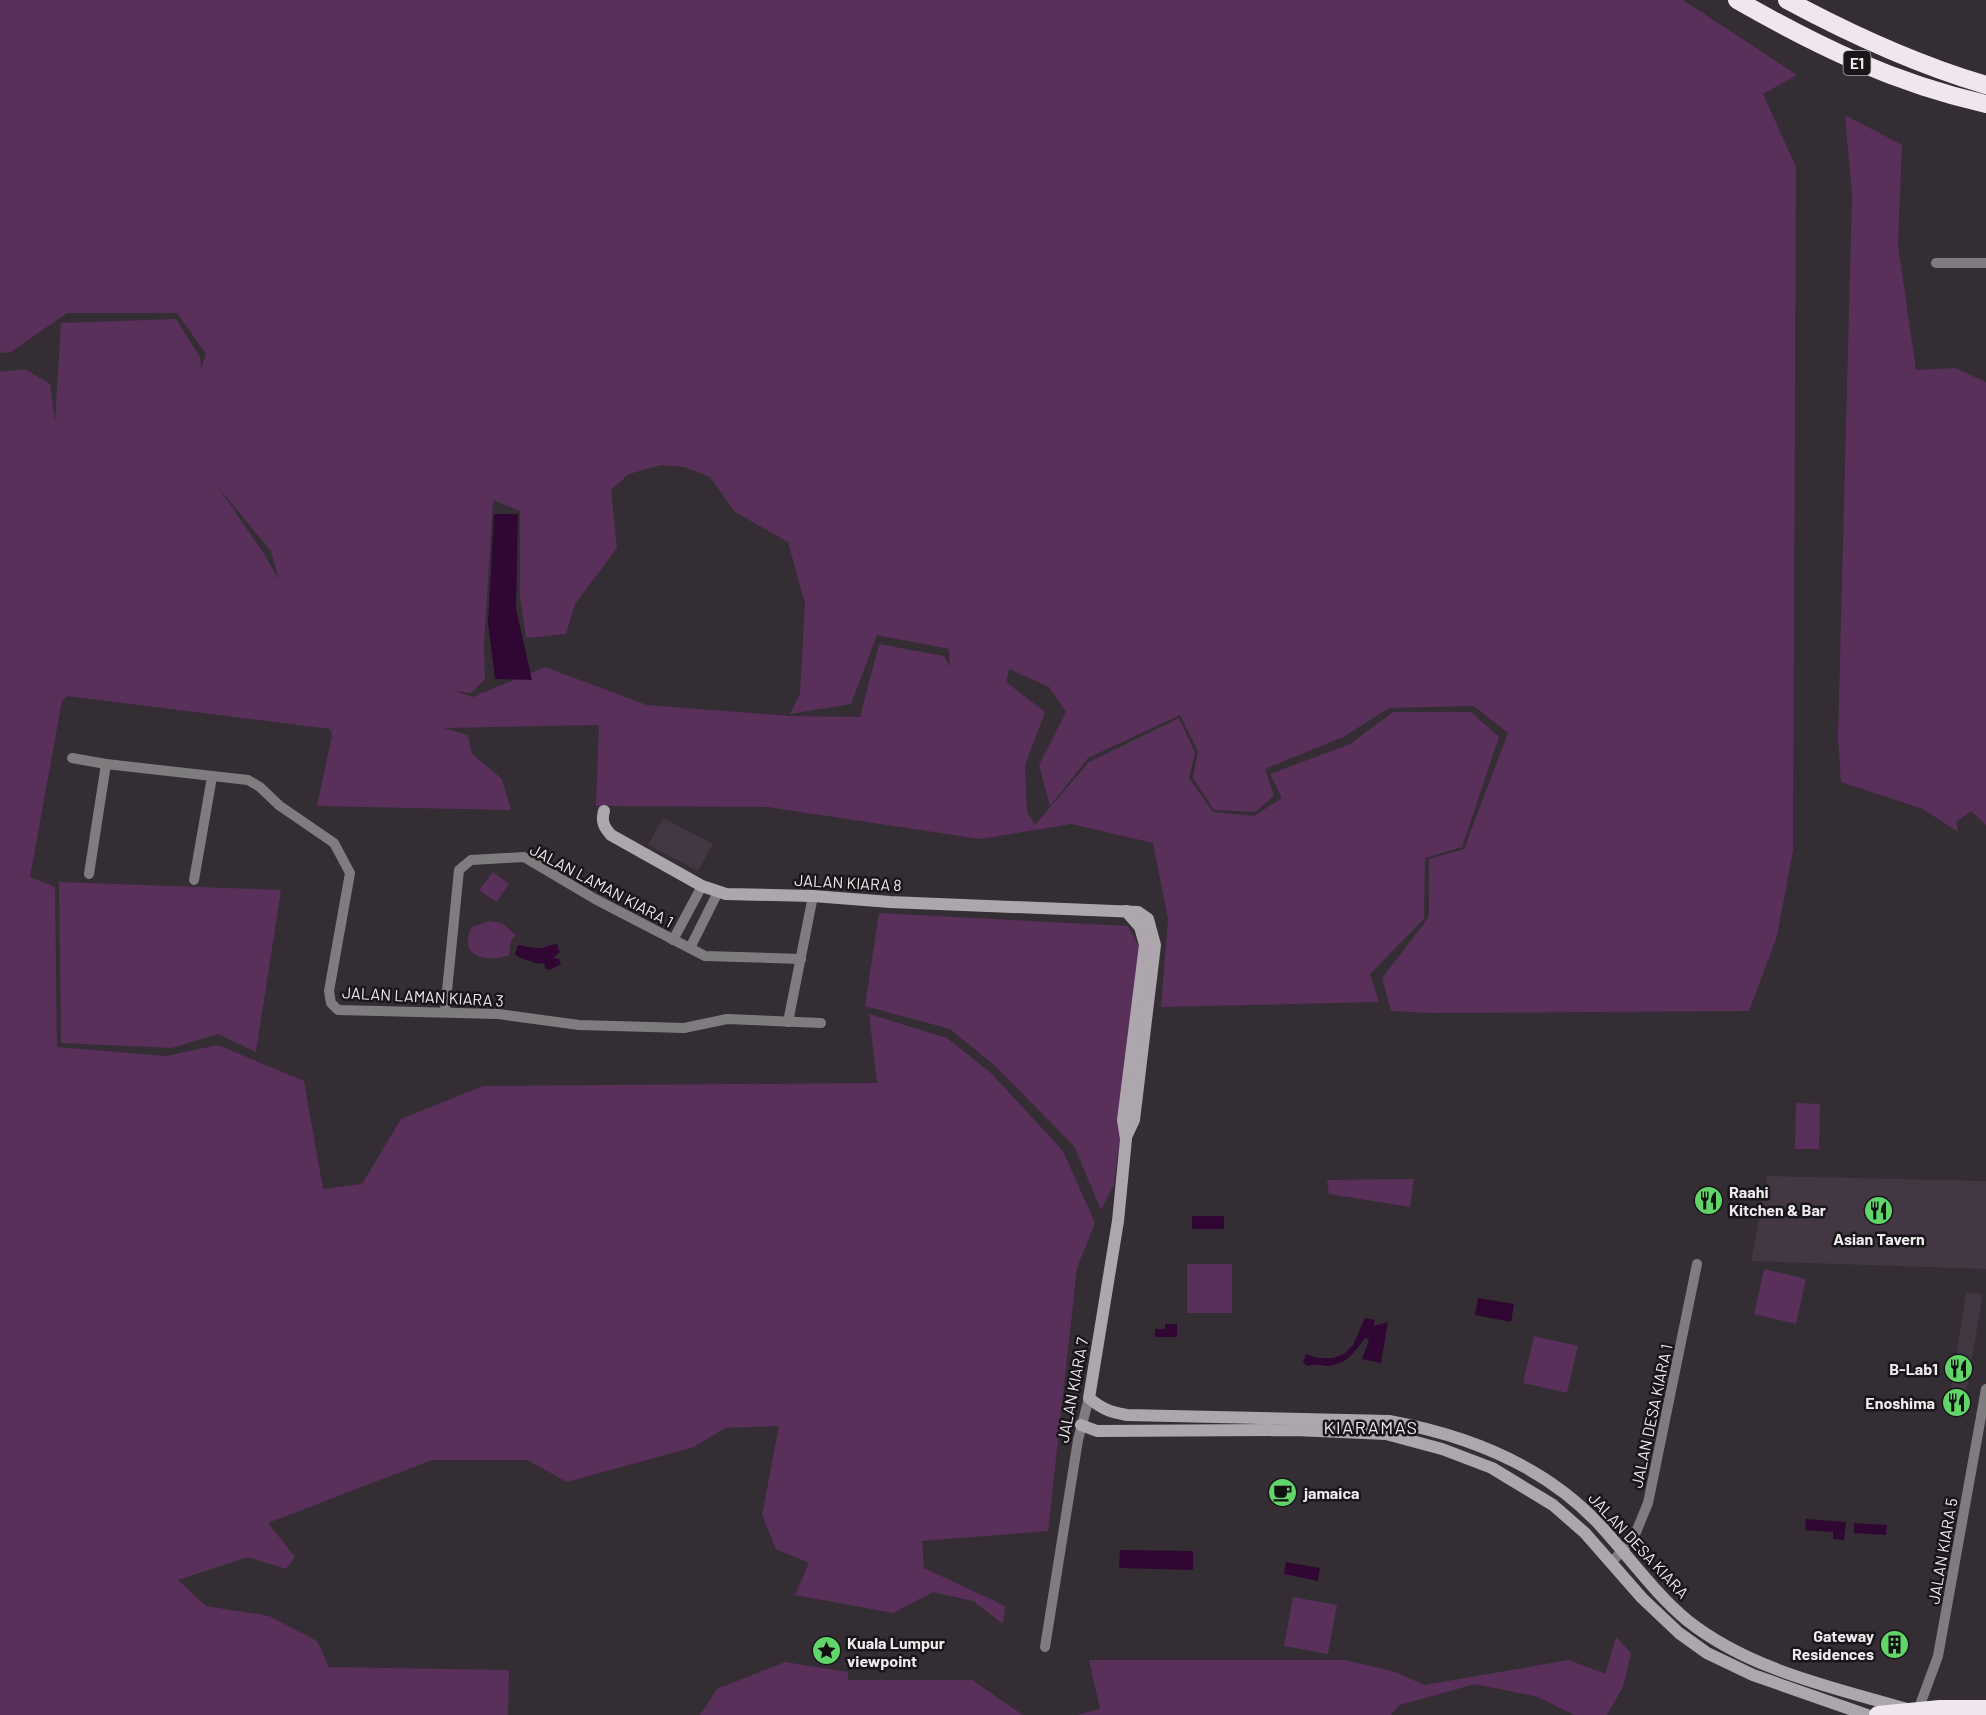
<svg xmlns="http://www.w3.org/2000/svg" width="1986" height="1715" viewBox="0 0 1986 1715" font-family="Barlow,sans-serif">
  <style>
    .built { fill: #423743 }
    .green { fill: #58305a; fill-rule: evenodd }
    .water { fill: #300733 }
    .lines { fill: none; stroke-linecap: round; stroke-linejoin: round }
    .street { stroke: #7f7c7f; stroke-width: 10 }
    .secondary { stroke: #ada7ad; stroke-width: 12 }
    .highway { stroke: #efe6f0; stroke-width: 18 }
    .highway-bridge { stroke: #efe6f0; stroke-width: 18 }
    .labels { text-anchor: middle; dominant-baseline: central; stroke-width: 5; stroke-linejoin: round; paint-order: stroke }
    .shield { fill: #19161a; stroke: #afabaf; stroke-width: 1.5 }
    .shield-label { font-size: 15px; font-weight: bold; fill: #efebef }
    .street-label { font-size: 16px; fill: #efebef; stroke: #19161a }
    .poi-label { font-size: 16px; font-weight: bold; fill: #efebef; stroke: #19161a; text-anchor: start }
    .neighbourhood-label { font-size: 18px; letter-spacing: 1.5px; fill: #efebef; stroke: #19161a }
  </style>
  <rect width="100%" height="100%" fill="#342d34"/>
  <!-- built -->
  <g class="built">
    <polygon points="663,818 713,844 698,871 648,845"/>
    <polygon points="1767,1176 1986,1181 1986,1269 1751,1261"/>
    <polygon points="1966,1293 1983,1294 1962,1416 1947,1414"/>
  </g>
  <!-- green -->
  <g class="green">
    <path d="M0,0H1683L1797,75L1763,94L1796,167L1793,851L1777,936L1749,1011L1431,1013L1391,1011L1382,978L1429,917V859L1464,849L1508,733L1474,706L1389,708L1343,737L1265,769L1274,796L1255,812L1214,810L1193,778L1198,751L1180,715L1088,758L1050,806L1039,765L1066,712L1049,687L1009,669L1006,682L1045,712L1025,765L1027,812L1035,825L1089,762L1179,718L1195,753L1189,778L1213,812L1254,816L1282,798L1270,774L1350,744L1393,712H1471L1499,737L1462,847L1425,858L1424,919L1370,974L1379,1002L1161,1007L1168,919L1153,843L1071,824L980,839L767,807L596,806L599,725L444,728L468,735L472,754L502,779L511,810L317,806L332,735L330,729L67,696L62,701L30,877L55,887L57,1047L166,1056L218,1045L304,1081L323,1189L362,1184L401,1119L483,1086L877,1083L869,1014L947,1038L991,1073L1063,1151L1095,1223L1077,1268L1048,1531L922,1541L924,1568L1005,1606L1003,1624L973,1601L933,1592L893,1613L795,1595L809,1563L776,1549L762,1515L779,1426L725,1428L694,1447L567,1482L527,1460H432L268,1523L295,1557L286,1569L248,1557L178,1580L206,1606L269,1616L317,1641L329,1667L509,1670L508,1715H0V372L25,369L50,384L55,421L61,323L176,319L200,357L201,368L206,354L177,313H67L11,352L0,353ZM661,465L684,467L710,477L735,512L788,542L805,604L800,694L790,714L851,704L877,635L949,649L950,667L944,656L879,644L860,717L791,716L647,705L545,667L473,697L455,691L471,693L485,679L484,642L493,500L520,511V596L526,638L566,634L575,604L617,548L611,490L629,474ZM218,487L271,551L279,580L263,552Z"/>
    <polygon points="1845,115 1902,145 1898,245 1916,370 1955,368 1986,382 1986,825 1971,811 1956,822 1958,832 1923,809 1841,782 1838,737 1852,194"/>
    <polygon points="493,872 509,884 496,902 479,890"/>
    <polygon points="59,882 281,890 256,1052 218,1034 172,1048 61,1043"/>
    <polygon points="879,913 1128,926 1142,952 1114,1185 1101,1210 1074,1146 993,1064 950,1029 865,1006"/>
    <path d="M489,921L502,923L516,935L511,941L509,955C486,964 457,956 472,927Z"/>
    <polygon points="1796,1103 1820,1104 1819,1149 1795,1149"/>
    <polygon points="1414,1179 1410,1207 1329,1194 1327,1180"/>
    <rect x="1187" y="1264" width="45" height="49"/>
    <polygon points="1764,1269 1806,1279 1796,1324 1754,1314"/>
    <polygon points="1534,1336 1578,1346 1567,1393 1523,1383"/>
    <polygon points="1293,1597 1337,1605 1328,1654 1284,1646"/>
    <polygon points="1616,1637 1631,1653 1623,1687 1607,1715 1574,1715 1538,1697 1475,1684 1400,1705 1391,1715 1077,1715 1100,1709 1089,1660 1345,1660 1396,1672 1424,1685 1569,1660 1605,1674"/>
    <polygon points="785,1662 848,1672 848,1680 972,1680 1023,1715 700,1715 717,1689"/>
  </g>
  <!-- water -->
  <g class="water">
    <polygon points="494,514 518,514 516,609 532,680 495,679 488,623"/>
    <path d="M557,944L560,952L553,958L559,959L561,964L550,970L545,968L544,963L538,964C531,960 520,960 515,954L518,945C525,946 536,949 542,948C547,947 552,944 557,944Z"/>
    <rect x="1192" y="1216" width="32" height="13"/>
    <polygon points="1478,1298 1514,1304 1511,1322 1475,1315"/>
    <path d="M1365,1318L1375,1320L1374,1326L1388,1322L1381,1363L1362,1359L1369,1340L1365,1338C1355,1352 1345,1366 1326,1366C1319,1365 1314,1364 1307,1366L1303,1362L1306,1354L1318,1358H1333L1344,1354L1353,1345Z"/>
    <polygon points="1165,1324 1177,1324 1177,1337 1155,1337 1155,1329 1165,1329"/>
    <polygon points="1806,1519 1846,1522 1844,1540 1833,1539 1833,1532 1805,1530"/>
    <polygon points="1854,1523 1887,1525 1886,1535 1854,1533"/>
    <polygon points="1120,1550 1193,1551 1193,1570 1119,1568"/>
    <polygon points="1286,1562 1320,1568 1318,1581 1284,1574"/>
  </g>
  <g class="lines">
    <!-- street -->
    <g class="street">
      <polyline points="1936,263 1986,263"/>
      <polyline points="72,758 106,764 248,780 260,787 280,806 334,843 350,873 329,991 331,1003 338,1010 498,1014 579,1025 684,1028 727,1019 821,1023"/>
      <polyline points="89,874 106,764"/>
      <polyline points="194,880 212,777"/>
      <polyline points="673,940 702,886"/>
      <polyline points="690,948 718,892"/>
      <polyline points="445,1011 459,870 471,860 524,857 595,899 705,956 801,959"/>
      <polyline points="788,1022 813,896"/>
      <polyline points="1611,1563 1634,1537 1648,1503 1697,1264"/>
      <polyline points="1045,1647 1078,1440 1089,1398"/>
      <polyline points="1917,1713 1938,1656 1986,1389"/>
    </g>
    <!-- secondary -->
    <g class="secondary">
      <path d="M604,811C601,822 604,827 611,835L702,886L726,894L813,896L890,902L1138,912L1148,919L1155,945L1134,1120L1126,1137"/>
      <path d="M1126,911L1140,927L1145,945L1123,1120L1126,1139L1118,1221L1089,1398C1102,1409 1110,1412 1127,1415L1389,1421C1466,1435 1543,1465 1598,1523C1628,1555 1654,1593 1688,1621C1750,1670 1832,1687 1907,1709"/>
      <polyline points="1081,1425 1097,1431 1295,1430 1386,1434 1442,1449 1492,1468 1553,1505 1585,1533 1642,1598 1679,1633 1707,1653 1753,1675 1867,1715"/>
    </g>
    <!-- highway -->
    <g class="highway">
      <path d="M1737,0C1819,47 1894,83 1986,104"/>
      <path d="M1787,0C1852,35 1915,64 1986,85"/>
    </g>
    <!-- highway-bridge -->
    <polyline class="highway-bridge" points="1878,1715 1940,1709 1986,1709"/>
  </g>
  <!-- icons -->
  <defs>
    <symbol id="restaurant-disc" viewBox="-11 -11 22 22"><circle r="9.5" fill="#61d46a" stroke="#19161a"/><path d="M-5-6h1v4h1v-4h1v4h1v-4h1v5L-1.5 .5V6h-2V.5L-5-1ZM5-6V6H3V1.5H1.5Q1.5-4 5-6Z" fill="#111"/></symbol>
    <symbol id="cafe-disc" viewBox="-11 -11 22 22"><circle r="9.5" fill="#61d46a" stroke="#19161a"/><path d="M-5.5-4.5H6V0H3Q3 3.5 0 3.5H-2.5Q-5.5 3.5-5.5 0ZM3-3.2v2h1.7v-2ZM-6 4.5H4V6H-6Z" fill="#111"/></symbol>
    <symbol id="building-disc" viewBox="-11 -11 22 22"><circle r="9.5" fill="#61d46a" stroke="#19161a"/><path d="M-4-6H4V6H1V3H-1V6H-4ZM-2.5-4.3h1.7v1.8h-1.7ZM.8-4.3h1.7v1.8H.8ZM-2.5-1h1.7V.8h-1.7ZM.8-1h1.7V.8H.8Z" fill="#111"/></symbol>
    <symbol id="sight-disc" viewBox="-11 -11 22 22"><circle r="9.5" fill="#61d46a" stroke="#19161a"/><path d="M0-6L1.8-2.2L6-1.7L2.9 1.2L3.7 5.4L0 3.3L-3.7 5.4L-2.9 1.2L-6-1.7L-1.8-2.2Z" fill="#111"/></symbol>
  </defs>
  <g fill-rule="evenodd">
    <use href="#restaurant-disc" x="1692" y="1184" width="33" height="33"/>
    <use href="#restaurant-disc" x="1862" y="1194" width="33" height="33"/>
    <use href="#restaurant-disc" x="1942" y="1352" width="33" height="33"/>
    <use href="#restaurant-disc" x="1940" y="1386" width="33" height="33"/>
    <use href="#cafe-disc" x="1266" y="1476" width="33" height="33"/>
    <use href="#building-disc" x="1878" y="1628" width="33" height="33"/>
    <use href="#sight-disc" x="810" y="1634" width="33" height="33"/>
  </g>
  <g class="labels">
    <!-- shield labels -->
    <rect class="shield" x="1843.5" y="51" width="27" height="24" rx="4.5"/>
    <g class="shield-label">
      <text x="1857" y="63">E1</text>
    </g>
    <!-- street labels -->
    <g class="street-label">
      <text transform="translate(848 882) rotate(3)">JALAN KIARA 8</text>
      <text transform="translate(602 885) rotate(28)">JALAN LAMAN KIARA 1</text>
      <text transform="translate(423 996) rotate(3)">JALAN LAMAN KIARA 3</text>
      <text transform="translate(1072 1390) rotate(-79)">JALAN KIARA 7</text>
      <text transform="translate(1651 1416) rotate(-78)">JALAN DESA KIARA 1</text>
      <text transform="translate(1639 1545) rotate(47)">JALAN DESA KIARA</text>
      <text transform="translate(1942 1551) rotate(-80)">JALAN KIARA 5</text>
    </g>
    <!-- poi labels -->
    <g class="poi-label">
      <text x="1729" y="1191">Raahi<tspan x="1729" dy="18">Kitchen &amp; Bar</tspan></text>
      <text x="1879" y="1238" text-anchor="middle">Asian Tavern</text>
      <text x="1938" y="1368" text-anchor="end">B-Lab1</text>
      <text x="1935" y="1402" text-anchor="end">Enoshima</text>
      <text x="1304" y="1492">jamaica</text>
      <text x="1874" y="1635" text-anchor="end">Gateway<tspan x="1874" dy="18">Residences</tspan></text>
      <text x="847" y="1642">Kuala Lumpur<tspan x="847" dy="18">viewpoint</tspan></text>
    </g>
    <!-- neighbourhood labels -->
    <g class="neighbourhood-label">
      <text x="1371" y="1427">KIARAMAS</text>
    </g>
  </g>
</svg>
